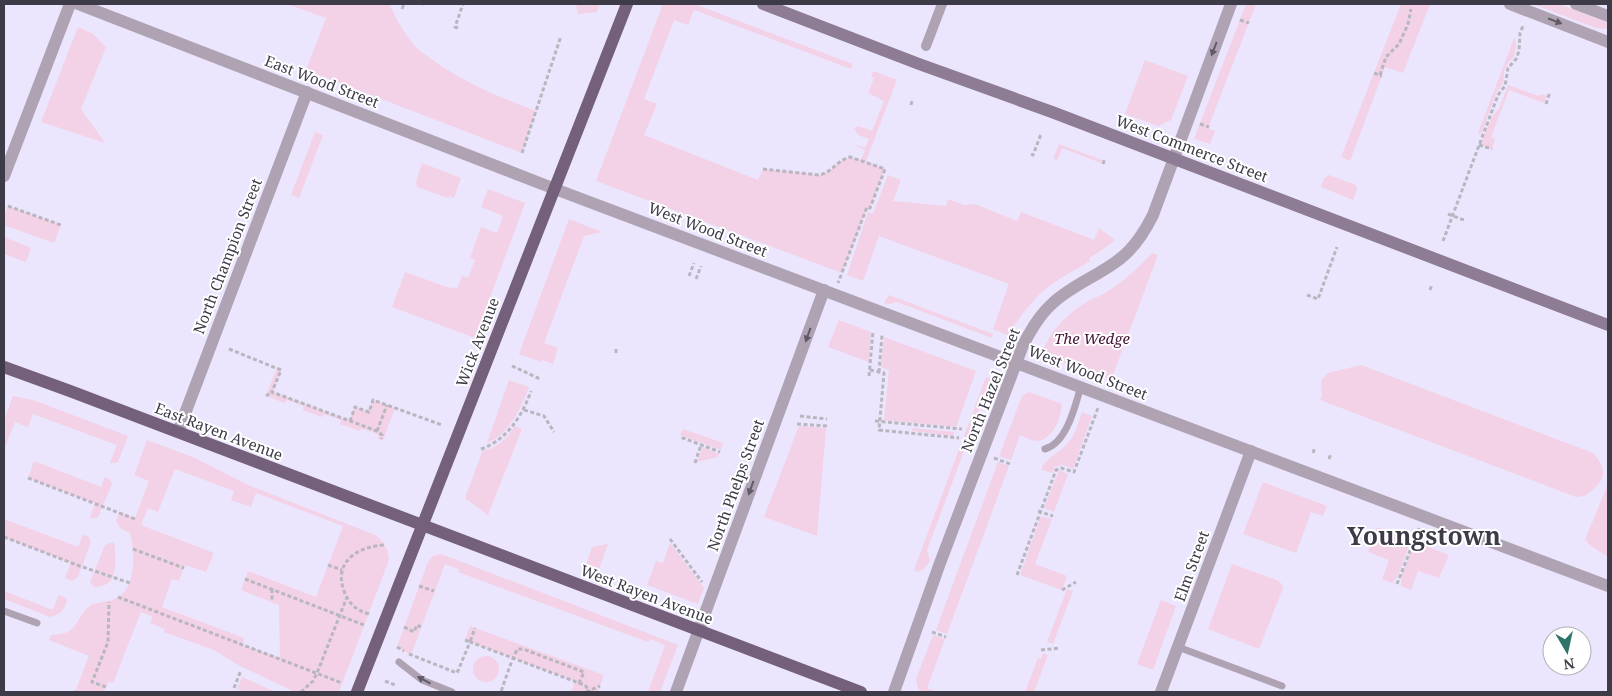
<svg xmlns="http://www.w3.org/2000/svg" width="1612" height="696" viewBox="0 0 1612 696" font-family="'Noto Serif',serif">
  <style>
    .built { fill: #ebe6fe; fill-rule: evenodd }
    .green { fill: #f3d1e6; fill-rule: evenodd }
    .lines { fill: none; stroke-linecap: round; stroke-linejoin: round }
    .path { stroke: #b8b6bf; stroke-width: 3; stroke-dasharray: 4 2.5; stroke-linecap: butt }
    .service { stroke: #afa3b3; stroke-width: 7 }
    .pedestrian { stroke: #afa3b3; stroke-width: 10 }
    .minor { stroke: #afa3b3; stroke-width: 12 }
    .tertiary { stroke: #afa3b3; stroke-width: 12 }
    .secondary { stroke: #8d7c93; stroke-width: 12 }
    .primary { stroke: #75607b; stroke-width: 12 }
    .oneway { fill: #5f5a67 }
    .labels { text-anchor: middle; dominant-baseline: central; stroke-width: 4; stroke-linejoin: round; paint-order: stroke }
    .street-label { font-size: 15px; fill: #3d3b47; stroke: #fff }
    .park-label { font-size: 15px; font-style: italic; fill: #451437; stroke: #fff }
    .town-label { font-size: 25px; font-weight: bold; fill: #3d3b47; stroke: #fff }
  </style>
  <rect width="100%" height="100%" fill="#f6f4fb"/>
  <!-- built -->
  <path class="built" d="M4,4H1608V692H4ZM1552,636H1582V666H1552Z"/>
  <!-- green -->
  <g class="green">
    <path d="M287,4H389C396,18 404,34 415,46C419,51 425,54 430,58C462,82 499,97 536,111L522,153L306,70L326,18Z"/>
    <polygon points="576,4 600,4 597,12 578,14"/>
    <path d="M663,4H694L853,64L851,69L694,10L688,25L674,20L644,99L657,104L644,135L758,180L763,169L819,175C840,171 837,152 861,160L865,150L852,144L865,148L869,139L858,135L854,128L858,126L872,131L884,101L868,93L874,78L871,76L873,71L897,80L866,161L885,169L870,208H867L842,273L596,181Z"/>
    <polygon points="1246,4 1256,4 1208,128 1215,131 1210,144 1194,139"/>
    <polygon points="1401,4 1430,4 1403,73 1385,67 1350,161 1341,157"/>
    <polygon points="1533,4 1559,4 1608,23 1608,29 1596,28"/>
    <polygon points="78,27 93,34 106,47 81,109 105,143 41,122"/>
    <polygon points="1515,36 1516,46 1514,57 1507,64 1504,72 1504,80 1500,88 1497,91 1481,134 1478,133"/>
    <polygon points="1145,60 1188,76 1171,120 1158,126 1125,114"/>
    <polygon points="1508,85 1538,96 1541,94 1547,96 1544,103 1509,90 1491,137 1495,139 1492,149 1480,145 1492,117 1499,109"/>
    <polygon points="315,132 323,135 299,198 291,195"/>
    <polygon points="1059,144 1102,160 1101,163 1062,148 1058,159 1055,160 1054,157"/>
    <polygon points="422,163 461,178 454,198 449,196 448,198 417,187 416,182"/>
    <path d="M888,175L901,180L893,201L946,206L948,199L964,205L975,204L1017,221L1021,212L1094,240L1099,228L1115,240L1102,250L1089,258L1090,261C1074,271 1057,279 1043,291C1029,304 1018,320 1007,335L993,329L1009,284L879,236L863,281L847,275L868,212L873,214Z"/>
    <polygon points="1329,175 1356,185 1357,189 1353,200 1321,187 1324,178"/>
    <polygon points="488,189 525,203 475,338 392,307 405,272 449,288 450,287 457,289 462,276 468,278 475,260 470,258 481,227 497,233 503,216 481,207"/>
    <polygon points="8,206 61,225 54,243 4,225 4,217"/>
    <polygon points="569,219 602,232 584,236 544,343 558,348 553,364 543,360 542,362 519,354"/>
    <polygon points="4,237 31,248 26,262 4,254"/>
    <path d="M1152,253L1158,255L1111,380L1041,354C1052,329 1066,314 1090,300C1097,297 1105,294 1111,289C1127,279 1140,266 1152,253Z"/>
    <polygon points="889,295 993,334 992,338 897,302 889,304 884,303"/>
    <polygon points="839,320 871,332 869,362 828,347"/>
    <polygon points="884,337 976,371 956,427 884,420 889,370 881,367"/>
    <path d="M1361,365L1593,453C1610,473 1604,481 1585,496L1576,497L1320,400L1322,396L1321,380L1328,373Z"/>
    <polygon points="277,368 281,370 273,392 350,421 355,407 368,412 373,400 395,408 383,440 378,439 379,435 361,428 360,431 340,424 341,420 324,414 322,417 303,410 304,406 287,400 285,403 266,396"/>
    <path d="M986,377L995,380C997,396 986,397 980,408L927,550L930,561L924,569L918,572L914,570Z"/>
    <path d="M509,380L529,387C521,408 509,435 487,443Z"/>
    <path d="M1029,392L1062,404C1061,417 1053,441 1036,441C1031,440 1025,437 1020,435L1011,460L999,456L1022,396Z"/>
    <polygon points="13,396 33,400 128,436 118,462 116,463 110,463 117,445 33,414 28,427 15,422 4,450 4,420"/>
    <path d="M1082,412L1092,416L1073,469L1062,465L1055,467L1052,473L1042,470V466C1051,455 1057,454 1066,445C1075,437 1078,423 1082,412Z"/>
    <path d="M515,426L522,429L488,515L465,498L483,450C498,449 507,437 515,426Z"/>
    <polygon points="799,426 826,428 817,536 764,517"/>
    <polygon points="913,428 954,432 953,436 911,431"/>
    <polygon points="683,429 723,443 721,450 680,435"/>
    <path d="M147,440L195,458L248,485L375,535C384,541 388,549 389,560L339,692H295L238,665L214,650L164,632L165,629L150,623L153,617L141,612L113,683L108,682L104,691L107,692H75L89,656L49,640L51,635C79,635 73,621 89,607C95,601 107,603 115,599C137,590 135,552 130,533L121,529L116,521L119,512L135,518L149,481L134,475ZM175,469L234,491L231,500L251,507L256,493L343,526L316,597L248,571L241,590L279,605L280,658L243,645L244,638L162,607L172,579L179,581L185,565L206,572L214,553L141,525L148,508L158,512Z"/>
    <polygon points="703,447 719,454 718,457 697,462"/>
    <polygon points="34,461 101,487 105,477 110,480 112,484 98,517 92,519 90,518 95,503 28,478"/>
    <polygon points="998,462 1009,466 947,634 936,630"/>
    <polygon points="1059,470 1068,474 1054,512 1044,508"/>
    <polygon points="1263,482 1327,506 1323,516 1311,512 1296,553 1243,534"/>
    <polygon points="1608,484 1608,557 1591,546 1585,540"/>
    <polygon points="1041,516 1052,519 1035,564 1067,576 1062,590 1020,575"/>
    <polygon points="4,519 78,547 83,535 88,536 91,542 78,577 72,581 65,578 71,563 4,537"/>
    <polygon points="1377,527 1411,540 1398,576 1392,583 1382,579 1389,560 1368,552"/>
    <path d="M112,542L114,543L115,547C115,565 119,587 94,587L90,582L105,545Z"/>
    <polygon points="1415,542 1449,555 1439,578 1418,571 1411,590 1401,586 1402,574"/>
    <polygon points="670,543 704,588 698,604 647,585 656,561 663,563"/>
    <polygon points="608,544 599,569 586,564 592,547"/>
    <polygon points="440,554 444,555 678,645 660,692 648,692 665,645 650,639 648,642 458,572 459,569 445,564 411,655 397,647 428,562 433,556"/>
    <polygon points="1232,564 1276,580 1282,584 1283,588 1259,649 1208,629"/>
    <polygon points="1067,589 1073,591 1053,644 1047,642"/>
    <path d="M4,591L53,610L59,595L66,598L67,601C64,610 60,615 50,617L4,599Z"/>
    <polygon points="1161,600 1176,606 1153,670 1137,664"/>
    <polygon points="470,626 604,675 598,692 571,692 575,681 465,640"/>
    <polygon points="933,635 945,639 927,688 938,692 922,692 918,689 916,679"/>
    <polygon points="1043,653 1048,655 1034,692 1025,692 1038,658 1041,659"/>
    <circle cx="486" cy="669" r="13"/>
    <polygon points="242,677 276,692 245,692 237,689"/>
  </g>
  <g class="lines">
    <!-- path -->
    <g class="path">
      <polyline points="423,4 424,4"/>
      <polyline points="402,9 404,4"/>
      <polyline points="1240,20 1249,23"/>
      <polyline points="458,28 455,27 463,4"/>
      <polyline points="1374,73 1382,76"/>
      <polyline points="1380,75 1386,57 1399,44 1404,33 1408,24 1411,9"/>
      <polyline points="1546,104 1550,92"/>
      <polyline points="911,105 912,101"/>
      <polyline points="1200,124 1209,127"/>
      <polyline points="1479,145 1492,149"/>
      <polyline points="522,153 561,36"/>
      <polyline points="1031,154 1033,155 1041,134"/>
      <polyline points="1103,164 1105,158"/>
      <path d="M763,169L819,175C832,173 837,160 850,157L885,169L870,208L867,207L838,283"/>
      <polyline points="8,206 61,225"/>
      <polyline points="1448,214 1464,220"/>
      <polyline points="1443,241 1498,95 1505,86 1508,68 1516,59 1519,51 1520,33 1523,26"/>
      <polyline points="689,276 694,263"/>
      <polyline points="696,279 701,266"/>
      <polyline points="1430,290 1432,284"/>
      <polyline points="1307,295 1318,299 1337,247"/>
      <polyline points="229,349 281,370 272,392 377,431 382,435 381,439"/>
      <polyline points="616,353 616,348"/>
      <polyline points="512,366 540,379"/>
      <polyline points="870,370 884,373 879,430 959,438"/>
      <polyline points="879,372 882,335"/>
      <polyline points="869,376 873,331"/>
      <polyline points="266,396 272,392"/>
      <polyline points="524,410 544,416 554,432"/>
      <polyline points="800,416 827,419"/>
      <polyline points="350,421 355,407 369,412 373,400 442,425"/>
      <polyline points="875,421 962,429"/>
      <polyline points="797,424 827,426"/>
      <polyline points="377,431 387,405"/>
      <polyline points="682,439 683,438 720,452"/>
      <path d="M481,449C507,440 522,416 531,391"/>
      <polyline points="1313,453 1315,447"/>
      <polyline points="994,458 1010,464"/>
      <polyline points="1329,459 1331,453"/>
      <polyline points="695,463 701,445"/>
      <polyline points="28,478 135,519"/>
      <polyline points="1038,511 1053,516"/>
      <polyline points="4,537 77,565 130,583"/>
      <polyline points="670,539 702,582"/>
      <polyline points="133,549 184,568"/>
      <polyline points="328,565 342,570"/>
      <polyline points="1017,575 1056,470 1061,468 1074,472 1098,408"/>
      <polyline points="245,579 364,625"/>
      <polyline points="1397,584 1419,528"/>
      <polyline points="419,586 434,591"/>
      <polyline points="272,589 272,602"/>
      <polyline points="1062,590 1076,582"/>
      <polyline points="118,597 342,683"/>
      <path d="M369,614C356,610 349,604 344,591C333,561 359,546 385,545"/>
      <polyline points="404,627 414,632 417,625 421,627"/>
      <polyline points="932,632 946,637"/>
      <polyline points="465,640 470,642 475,628"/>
      <polyline points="397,647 404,651"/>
      <polyline points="1041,650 1060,648"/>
      <path d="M409,654L457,673L470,642L579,683L584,672L523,649C521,649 520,649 518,649C514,652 503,686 501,692"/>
      <polyline points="385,681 395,685"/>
      <polyline points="579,683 585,685 590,692"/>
      <polyline points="106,687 92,682 108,642 109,602"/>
      <polyline points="234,688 241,670"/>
      <polyline points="75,692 76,692"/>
      <polyline points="301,692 313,681 317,673 347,597"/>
      <polyline points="586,692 600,686"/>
    </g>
    <!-- service -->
    <g class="service">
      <path d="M1045,449C1067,443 1075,406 1081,386"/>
      <polyline points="4,611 37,623"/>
      <polyline points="1178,647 1282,686"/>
      <polyline points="399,662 422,680 452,692"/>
    </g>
    <!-- pedestrian -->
    <polyline class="pedestrian" points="926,46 942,4"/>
    <!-- minor -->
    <g class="minor">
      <polyline points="78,4 555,189"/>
      <polyline points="4,176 70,4"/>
      <polyline points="178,432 307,92"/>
      <polyline points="676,692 824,290"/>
      <path d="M894,692L940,563L1023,345C1031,330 1040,314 1054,302C1074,284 1100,275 1121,258C1135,247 1145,231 1153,215L1231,4"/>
      <polyline points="1161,692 1251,451"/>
    </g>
    <!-- tertiary -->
    <g class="tertiary">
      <polyline points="1510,4 1608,42"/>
      <polyline points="1576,4 1608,16"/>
      <polyline points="555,189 1608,586"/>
    </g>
    <!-- secondary -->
    <polyline class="secondary" points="763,4 919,64 1052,112 1608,325"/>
    <!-- primary -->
    <g class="primary">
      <polyline points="4,367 70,391 861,692"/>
      <polyline points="357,692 627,4"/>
    </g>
  </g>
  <!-- one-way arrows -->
  <defs><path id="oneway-solid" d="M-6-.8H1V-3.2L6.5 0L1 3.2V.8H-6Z" transform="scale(1.25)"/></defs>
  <g class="oneway">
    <use href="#oneway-solid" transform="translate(1555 21) rotate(21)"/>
    <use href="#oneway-solid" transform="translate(1214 49) rotate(111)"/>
    <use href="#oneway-solid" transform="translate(808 335) rotate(110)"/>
    <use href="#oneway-solid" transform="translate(751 488) rotate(110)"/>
    <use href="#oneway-solid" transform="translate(424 680) rotate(-152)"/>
  </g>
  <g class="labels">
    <!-- street labels -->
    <g class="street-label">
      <text transform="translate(322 81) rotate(21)">East Wood Street</text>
      <text transform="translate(1192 148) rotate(21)">West Commerce Street</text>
      <text transform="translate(708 229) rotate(21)">West Wood Street</text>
      <text transform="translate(227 256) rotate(-69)">North Champion Street</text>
      <text transform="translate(477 342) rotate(-69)">Wick Avenue</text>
      <text transform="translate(1088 372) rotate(21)">West Wood Street</text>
      <text transform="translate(990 390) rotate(-68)">North Hazel Street</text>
      <text transform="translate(219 431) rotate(21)">East Rayen Avenue</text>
      <text transform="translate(735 485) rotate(-70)">North Phelps Street</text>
      <text transform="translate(1191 566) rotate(-70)">Elm Street</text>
      <text transform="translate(647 594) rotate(21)">West Rayen Avenue</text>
    </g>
    <!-- park labels -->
    <g class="park-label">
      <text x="1092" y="338">The Wedge</text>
    </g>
    <!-- town labels -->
    <g class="town-label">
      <text x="1424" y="535">Youngstown</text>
    </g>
  </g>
  <!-- border -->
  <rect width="1612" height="696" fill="none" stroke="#3d3b47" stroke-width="10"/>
  <!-- north arrow -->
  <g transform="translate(1567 651) rotate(171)"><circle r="24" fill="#ffffff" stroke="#b1b1b5"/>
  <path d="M0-4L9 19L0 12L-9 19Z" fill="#2f7469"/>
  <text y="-8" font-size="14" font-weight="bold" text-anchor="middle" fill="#3d3b47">N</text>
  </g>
</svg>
